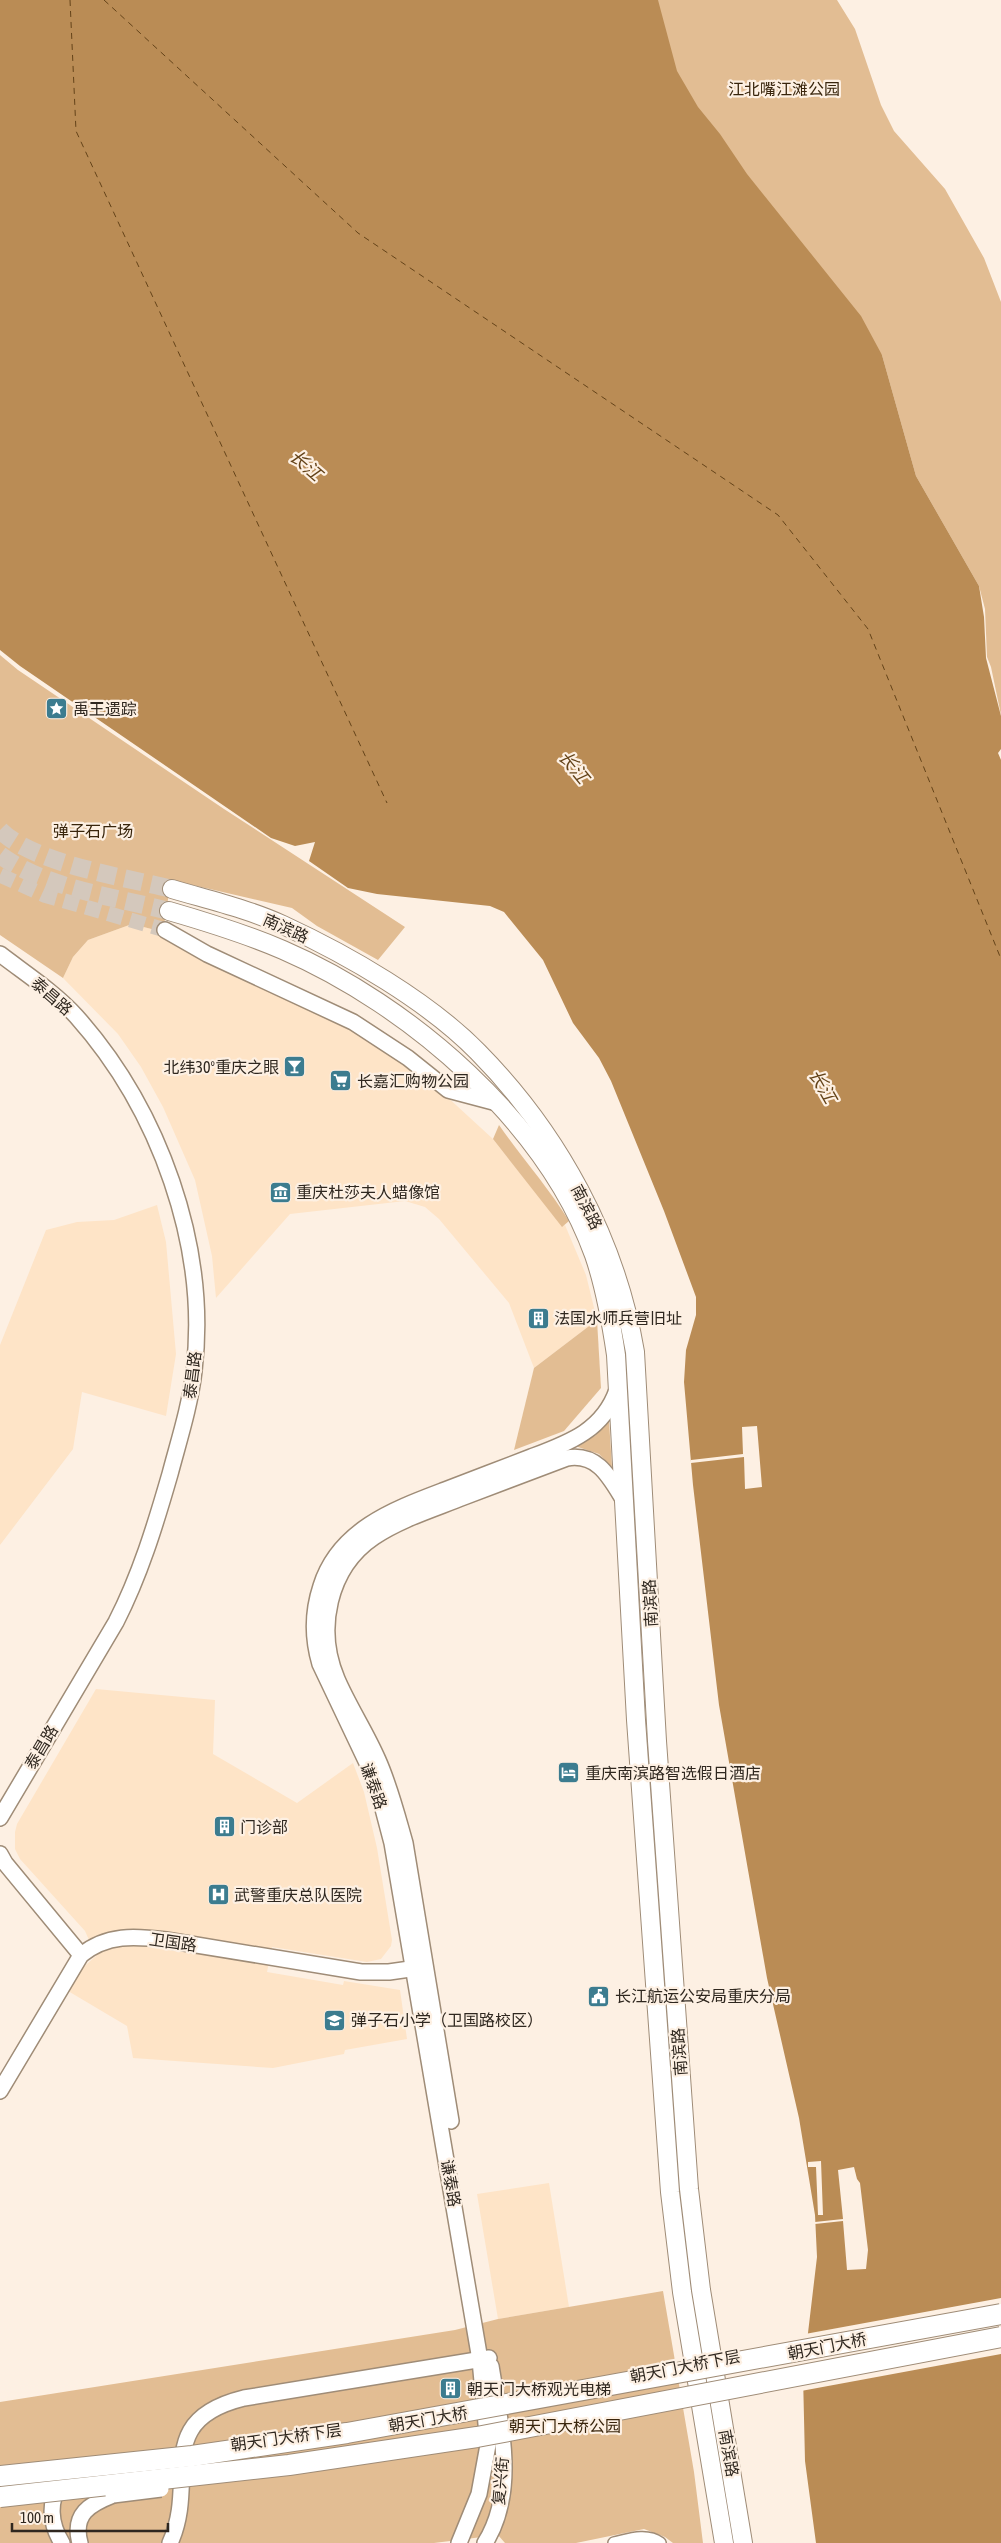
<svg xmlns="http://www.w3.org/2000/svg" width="1001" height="2543" viewBox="0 0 1001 2543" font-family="'Asap Condensed','Noto Sans SC',sans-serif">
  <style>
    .built { fill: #fee4c7 }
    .green { fill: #e2bd93 }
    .water { fill: #ba8c55 }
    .pier { fill: #fdf0e3 }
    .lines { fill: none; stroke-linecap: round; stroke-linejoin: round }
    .ferry { stroke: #644319; stroke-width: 1; stroke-dasharray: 6 5; stroke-linecap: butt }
    .secondary-tunnel { stroke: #d4c8bc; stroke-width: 15; stroke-dasharray: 15 8; stroke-linecap: butt }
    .primary-tunnel { stroke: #d4c8bc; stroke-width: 18; stroke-dasharray: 18 9; stroke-linecap: butt }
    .street-casing { stroke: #9f8c77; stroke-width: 14 }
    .secondary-casing { stroke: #9f8c77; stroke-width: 18 }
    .primary-casing { stroke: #9f8c77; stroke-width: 20 }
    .street { stroke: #fff; stroke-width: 11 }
    .secondary { stroke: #fff; stroke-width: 15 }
    .primary { stroke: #fff; stroke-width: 18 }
    .rail-casing { stroke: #584f46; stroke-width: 5 }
    .rail { stroke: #fdf0e3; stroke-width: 3; stroke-dasharray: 9; stroke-linecap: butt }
    .secondary-bridge-casing { stroke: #9f8c77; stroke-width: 18; stroke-linecap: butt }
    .highway-bridge-casing { stroke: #9f8c77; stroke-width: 22; stroke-linecap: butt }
    .secondary-bridge { stroke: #fff; stroke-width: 15 }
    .highway-bridge { stroke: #fff; stroke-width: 20 }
    .labels { text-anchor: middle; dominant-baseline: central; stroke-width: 4.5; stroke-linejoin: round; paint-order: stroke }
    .park-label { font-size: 16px; fill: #39250c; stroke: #fdf0e3 }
    .poi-label { font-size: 16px; fill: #2f271f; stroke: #fdf0e3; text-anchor: start }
    .street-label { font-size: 16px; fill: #2f271f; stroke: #fdf0e3 }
    .water-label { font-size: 18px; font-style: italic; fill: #644319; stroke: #fdf0e3 }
  </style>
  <rect width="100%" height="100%" fill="#fdf0e3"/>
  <!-- built -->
  <g class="built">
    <polygon points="132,924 163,932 351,1028 408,1064 444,1094 493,1139 562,1226 565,1225 586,1275 597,1320 534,1368 509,1303 439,1219 425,1207 405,1201 290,1214 216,1298 212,1256 195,1180 163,1107 141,1067 118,1034 63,978 73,957 88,940"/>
    <polygon points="157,1205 166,1242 176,1354 166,1416 82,1392 73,1449 0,1545 0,1345 46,1230 77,1222 114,1220"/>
    <polygon points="96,1689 215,1700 213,1754 297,1803 353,1763 364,1792 377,1848 392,1940 391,1946 381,1959 367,1962 272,1947 267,1972 343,1985 344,1981 400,1990 407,2039 345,2050 344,2054 273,2068 133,2058 127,2026 68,1991 80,1970 96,1956 85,1931 20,1859 15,1849 15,1832 17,1824"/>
    <polygon points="549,2183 569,2307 498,2319 477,2194"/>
  </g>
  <!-- green -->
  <g class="green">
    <polygon points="613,0 837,0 855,29 881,105 894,131 945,189 984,258 1001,302 1001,715 991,667 987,657 985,609 979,586 916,476 882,355 851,332"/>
    <polygon points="0,655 18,670 224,809 405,927 378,960 317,926 292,908 171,880 163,932 132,924 88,940 73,957 63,978 0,935"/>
    <path d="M499,1125C522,1158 548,1187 569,1221L562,1227L493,1139Z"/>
    <polygon points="597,1320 601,1388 564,1431 514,1450 534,1368"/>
    <polygon points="609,1421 612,1467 599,1454 578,1447 577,1444 595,1436"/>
    <polygon points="663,2291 694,2472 703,2543 673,2543 665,2537 644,2529 576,2543 505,2543 498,2535 434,2543 0,2543 0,2402 455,2330 498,2319"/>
  </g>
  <!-- water -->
  <polygon class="water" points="0,0 658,0 677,71 698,107 720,134 747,174 861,316 882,355 916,476 979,586 984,617 986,658 1001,716 1001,749 998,753 1001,760 1001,2543 816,2543 805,2461 803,2375 817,2257 815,2215 799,2118 767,1978 719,1705 693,1485 684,1382 686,1350 696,1315 696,1297 664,1211 611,1081 599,1058 573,1023 543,960 504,912 490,906 377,894 348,888 309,861 315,842 295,846 271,838 20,666 0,650"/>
  <!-- pier -->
  <g class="pier">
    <polygon points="757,1426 762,1487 745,1489 744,1457 691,1463 691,1460 743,1454 742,1427"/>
    <polygon points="821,2161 823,2215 818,2215 816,2167 808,2167 808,2162"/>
    <polygon points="854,2167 857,2179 860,2183 868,2250 866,2269 847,2270 843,2221 815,2224 815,2222 843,2219 838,2170"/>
    <polygon points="1001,2298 1001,2354 801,2391 805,2334"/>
  </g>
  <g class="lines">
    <!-- ferry -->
    <g class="ferry">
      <polyline points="70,0 76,131 387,803"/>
      <polyline points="104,0 358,233 778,515 868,629 1001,959"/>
    </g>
    <!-- secondary-tunnel -->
    <polyline class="secondary-tunnel" points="0,875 44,895 165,930"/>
    <!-- primary-tunnel -->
    <g class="primary-tunnel">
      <path d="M0,830C34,864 124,877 172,889"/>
      <path d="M0,855C44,888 115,897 169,911"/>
    </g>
    <defs>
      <path id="street" d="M614,2543C628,2540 646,2533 660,2543"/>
      <g id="secondary">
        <polyline points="165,930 207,954 353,1022 408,1058 448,1090 497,1103"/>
        <path d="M0,954C26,974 54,992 76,1016C159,1109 209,1246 194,1371C190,1406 179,1440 170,1474C155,1526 140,1575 116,1622L0,1818"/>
        <polyline points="0,1854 5,1863 81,1955"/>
        <path d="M0,2091L81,1955C107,1934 135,1936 166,1940L361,1972H389L424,1967"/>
        <path d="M451,2121L405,1843C397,1815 390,1787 378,1760C366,1732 349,1707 337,1679C316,1630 328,1568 374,1537C401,1519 434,1509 464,1497C498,1484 532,1471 567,1458C597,1453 609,1476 623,1499"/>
        <path d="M61,2483C48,2501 50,2524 62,2543"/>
        <path d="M80,2543C72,2514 90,2504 113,2495"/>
        <path d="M170,2543C199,2480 151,2421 244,2398L489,2358"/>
        <path d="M459,2543L479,2494L488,2445L480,2360L392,1843L382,1805L368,1765L320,1664C312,1637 312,1613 321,1586C339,1529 395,1509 445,1490C474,1479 502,1468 531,1457C568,1443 603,1431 617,1390"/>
        <path d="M485,2543C518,2490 500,2423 491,2366"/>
      </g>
      <g id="primary">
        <path d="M172,889C209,900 248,909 283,925C348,955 428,1001 478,1052C558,1133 616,1239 635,1352L657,1741L689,2189L701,2290L743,2543"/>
        <path d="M169,911C207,922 246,934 283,950C410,1005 546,1122 594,1255C605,1287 611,1321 616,1355L636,1720L670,2192L682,2292L724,2543"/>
      </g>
    </defs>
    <!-- street casing -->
    <use href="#street" class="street-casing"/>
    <!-- secondary casing -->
    <use href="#secondary" class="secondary-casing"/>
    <!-- primary casing -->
    <use href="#primary" class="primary-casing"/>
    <!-- street -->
    <use href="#street" class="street"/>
    <!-- secondary -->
    <use href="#secondary" class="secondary"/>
    <!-- primary -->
    <use href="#primary" class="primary"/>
    <defs>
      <polyline id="rail" points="202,2459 448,2420 1001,2317"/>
    </defs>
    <!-- rail casing -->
    <use href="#rail" class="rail-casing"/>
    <!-- rail -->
    <use href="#rail" class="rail"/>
    <defs>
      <polyline id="secondary-bridge" points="113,2495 161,2489"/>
      <g id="highway-bridge">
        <polyline points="0,2476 192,2456 347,2433 1001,2314"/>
        <polyline points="0,2497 289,2465 477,2437 1001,2337"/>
      </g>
    </defs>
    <!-- secondary-bridge casing -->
    <use href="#secondary-bridge" class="secondary-bridge-casing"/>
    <!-- highway-bridge casing -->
    <use href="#highway-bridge" class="highway-bridge-casing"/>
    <!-- secondary-bridge -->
    <use href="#secondary-bridge" class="secondary-bridge"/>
    <!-- highway-bridge -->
    <use href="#highway-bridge" class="highway-bridge"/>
  </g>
  <!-- icons -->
  <defs>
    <symbol id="sight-square" viewBox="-11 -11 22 22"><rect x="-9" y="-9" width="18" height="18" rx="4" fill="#3c7c8f" stroke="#fdf0e3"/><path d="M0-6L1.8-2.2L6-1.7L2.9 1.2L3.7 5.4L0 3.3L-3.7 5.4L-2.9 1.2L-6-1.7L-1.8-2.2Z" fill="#fff"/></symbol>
    <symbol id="bar-square" viewBox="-11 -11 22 22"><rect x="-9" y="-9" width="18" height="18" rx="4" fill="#3c7c8f" stroke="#fdf0e3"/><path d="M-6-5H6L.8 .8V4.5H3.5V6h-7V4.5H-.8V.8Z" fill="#fff"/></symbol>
    <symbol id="supermarket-square" viewBox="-11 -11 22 22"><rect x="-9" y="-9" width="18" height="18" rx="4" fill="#3c7c8f" stroke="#fdf0e3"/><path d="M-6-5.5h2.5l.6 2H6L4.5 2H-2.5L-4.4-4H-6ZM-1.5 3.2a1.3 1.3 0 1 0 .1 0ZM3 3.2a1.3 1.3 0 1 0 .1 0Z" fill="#fff"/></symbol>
    <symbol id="museum-square" viewBox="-11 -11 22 22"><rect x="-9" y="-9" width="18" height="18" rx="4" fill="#3c7c8f" stroke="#fdf0e3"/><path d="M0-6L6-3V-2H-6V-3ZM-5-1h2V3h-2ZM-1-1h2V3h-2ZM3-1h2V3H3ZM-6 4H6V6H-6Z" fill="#fff"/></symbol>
    <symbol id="building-square" viewBox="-11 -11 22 22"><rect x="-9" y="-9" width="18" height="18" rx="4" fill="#3c7c8f" stroke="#fdf0e3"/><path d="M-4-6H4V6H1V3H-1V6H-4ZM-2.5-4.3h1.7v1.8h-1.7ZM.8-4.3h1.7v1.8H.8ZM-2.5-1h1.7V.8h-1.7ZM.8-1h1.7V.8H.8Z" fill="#fff"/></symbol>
    <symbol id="hotel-square" viewBox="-11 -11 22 22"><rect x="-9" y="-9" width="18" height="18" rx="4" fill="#3c7c8f" stroke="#fdf0e3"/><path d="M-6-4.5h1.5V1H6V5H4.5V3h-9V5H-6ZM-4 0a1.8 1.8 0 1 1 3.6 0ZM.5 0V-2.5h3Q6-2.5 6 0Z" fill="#fff"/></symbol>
    <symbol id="hospital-square" viewBox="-11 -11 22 22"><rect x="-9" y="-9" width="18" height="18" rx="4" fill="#3c7c8f" stroke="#fdf0e3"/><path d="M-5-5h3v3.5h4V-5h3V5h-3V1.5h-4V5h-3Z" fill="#fff"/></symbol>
    <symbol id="civic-square" viewBox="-11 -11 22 22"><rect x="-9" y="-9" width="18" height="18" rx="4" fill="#3c7c8f" stroke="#fdf0e3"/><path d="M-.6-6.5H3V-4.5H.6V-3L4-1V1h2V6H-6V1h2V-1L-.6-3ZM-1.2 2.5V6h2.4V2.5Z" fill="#fff"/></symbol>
    <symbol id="school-square" viewBox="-11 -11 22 22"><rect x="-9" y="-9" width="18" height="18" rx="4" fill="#3c7c8f" stroke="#fdf0e3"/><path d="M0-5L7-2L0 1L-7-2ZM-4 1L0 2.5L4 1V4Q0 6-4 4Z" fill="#fff"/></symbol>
  </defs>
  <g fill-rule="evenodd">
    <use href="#sight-square" x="44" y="696" width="25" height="25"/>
    <use href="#bar-square" x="282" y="1054" width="25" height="25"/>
    <use href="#supermarket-square" x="328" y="1068" width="25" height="25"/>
    <use href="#museum-square" x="268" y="1180" width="25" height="25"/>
    <use href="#building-square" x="526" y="1306" width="25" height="25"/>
    <use href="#hotel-square" x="556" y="1760" width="25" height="25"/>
    <use href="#building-square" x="212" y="1814" width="25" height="25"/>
    <use href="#hospital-square" x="206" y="1882" width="25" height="25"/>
    <use href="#civic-square" x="586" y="1984" width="25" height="25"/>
    <use href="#school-square" x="322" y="2008" width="25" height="25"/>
    <use href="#building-square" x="438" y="2376" width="25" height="25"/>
  </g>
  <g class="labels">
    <!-- park labels -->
    <g class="park-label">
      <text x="784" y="89">江北嘴江滩公园</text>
      <text x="93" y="831">弹子石广场</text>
      <text x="565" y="2426">朝天门大桥公园</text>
    </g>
    <!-- poi labels -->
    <g class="poi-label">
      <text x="73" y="709">禹王遗踪</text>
      <text x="279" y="1067" text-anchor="end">北纬30°重庆之眼</text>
      <text x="357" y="1081">长嘉汇购物公园</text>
      <text x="296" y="1192">重庆杜莎夫人蜡像馆</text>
      <text x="554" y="1318">法国水师兵营旧址</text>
      <text x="585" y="1773">重庆南滨路智选假日酒店</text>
      <text x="240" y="1827">门诊部</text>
      <text x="234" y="1895">武警重庆总队医院</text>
      <text x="615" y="1996">长江航运公安局重庆分局</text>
      <text x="351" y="2020">弹子石小学（卫国路校区）</text>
      <text x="467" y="2389">朝天门大桥观光电梯</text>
    </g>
    <!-- street labels -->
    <g class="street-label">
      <text transform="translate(286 928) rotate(24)">南滨路</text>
      <text transform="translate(52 996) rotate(41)">泰昌路</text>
      <text transform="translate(587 1207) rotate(63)">南滨路</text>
      <text transform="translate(192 1375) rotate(-83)">泰昌路</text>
      <text transform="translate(650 1603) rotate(-93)">南滨路</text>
      <text transform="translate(41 1747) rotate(-59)">泰昌路</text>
      <text transform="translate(374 1786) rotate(70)">谦泰路</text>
      <text transform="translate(173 1942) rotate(8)">卫国路</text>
      <text transform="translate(679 2052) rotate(-94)">南滨路</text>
      <text transform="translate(451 2183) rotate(80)">谦泰路</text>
      <text transform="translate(827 2346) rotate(-11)">朝天门大桥</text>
      <text transform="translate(685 2366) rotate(-11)">朝天门大桥下层</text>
      <text transform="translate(428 2419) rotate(-10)">朝天门大桥</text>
      <text transform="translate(286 2437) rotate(-8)">朝天门大桥下层</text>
      <text transform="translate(729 2453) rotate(80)">南滨路</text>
      <text transform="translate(500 2481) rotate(-85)">复兴街</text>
    </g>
    <!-- water labels -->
    <g class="water-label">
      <text transform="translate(306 465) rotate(41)">长江</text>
      <text transform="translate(574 767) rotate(51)">长江</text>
      <text transform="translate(823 1086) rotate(60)">长江</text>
    </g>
  </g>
  <!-- scale -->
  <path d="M12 2523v8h156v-8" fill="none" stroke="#2f271f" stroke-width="2.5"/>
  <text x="20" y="2523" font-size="15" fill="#2f271f" stroke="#fdf0e3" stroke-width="4" paint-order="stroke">100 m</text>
</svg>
